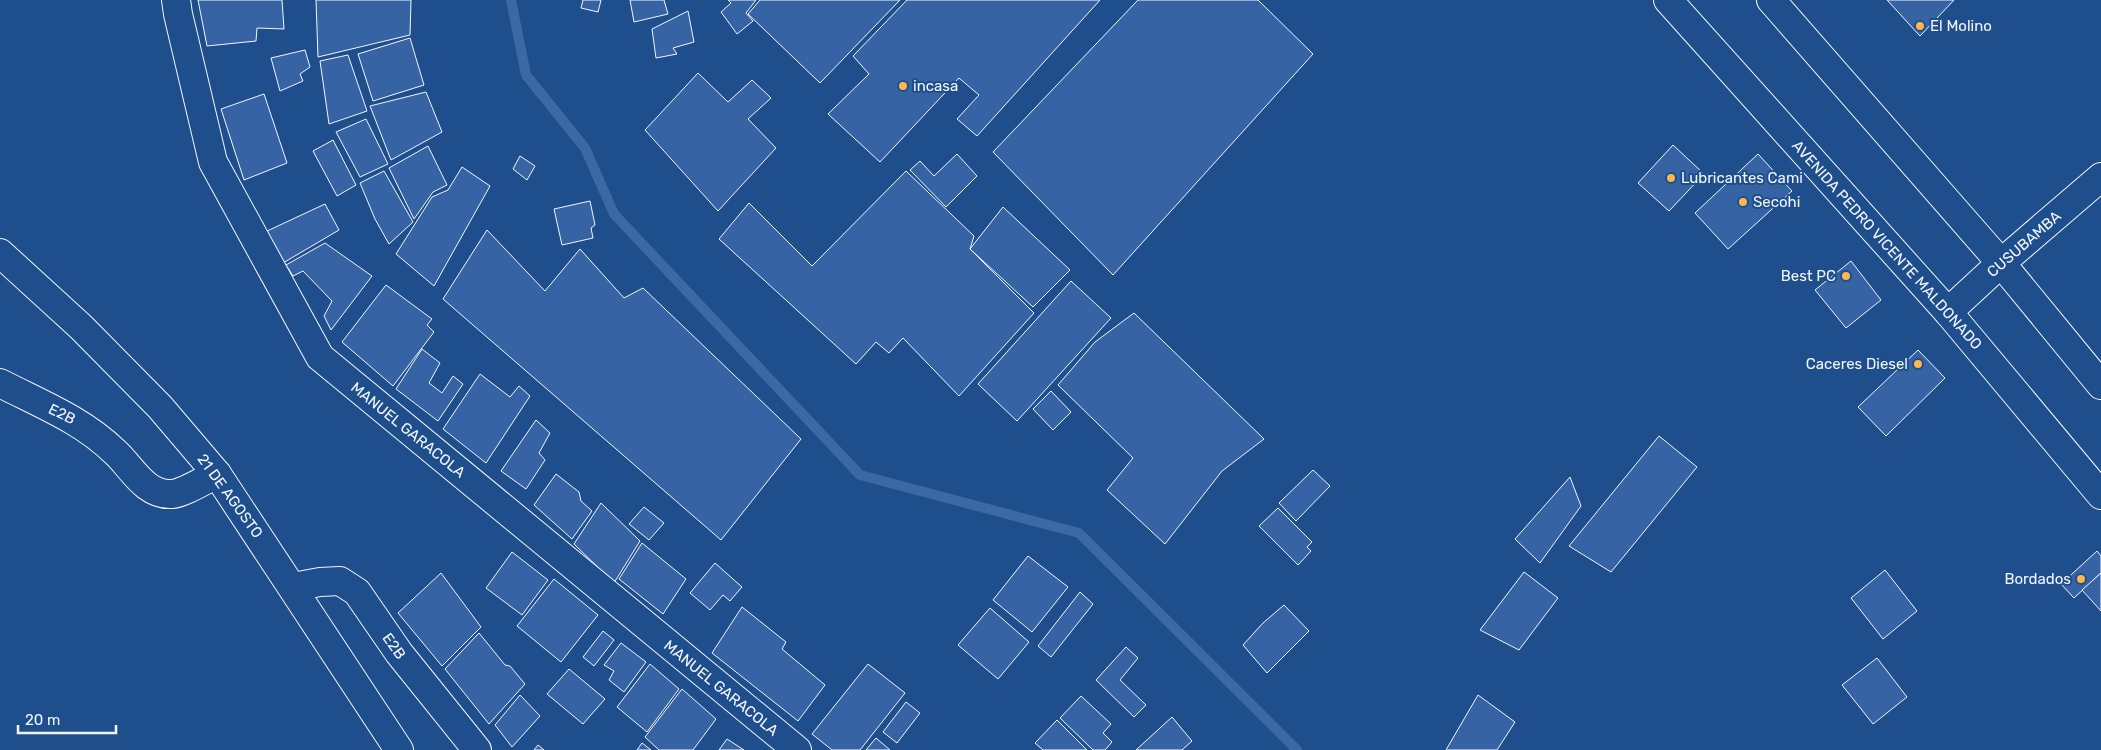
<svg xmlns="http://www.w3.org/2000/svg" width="2101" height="750" viewBox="0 0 2101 750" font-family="Rubik,sans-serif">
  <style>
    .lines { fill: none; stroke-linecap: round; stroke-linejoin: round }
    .stream { stroke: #3b69a3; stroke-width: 10 }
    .building { fill: #3563a3; stroke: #f2f6ff }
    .minor-casing { stroke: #f2f6ff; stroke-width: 30 }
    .tertiary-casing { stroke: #f2f6ff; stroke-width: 30 }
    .primary-casing { stroke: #f2f6ff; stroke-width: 30 }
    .minor { stroke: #1f4e8c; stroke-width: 28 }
    .tertiary { stroke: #1f4e8c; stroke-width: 28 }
    .primary { stroke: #1f4e8c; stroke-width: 28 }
    .poi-dot { fill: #ffb74d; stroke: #1f4e8c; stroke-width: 2 }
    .labels { text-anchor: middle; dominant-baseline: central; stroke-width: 4; stroke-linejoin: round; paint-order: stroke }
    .poi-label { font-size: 15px; fill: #f2f6ff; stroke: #1f4e8c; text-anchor: start }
    .street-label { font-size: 15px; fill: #f2f6ff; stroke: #1f4e8c }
  </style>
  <rect width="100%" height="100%" fill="#1f4e8c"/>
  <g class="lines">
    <!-- stream -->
    <polyline class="stream" points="511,0 526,75 585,148 614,214 860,475 1079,533 1297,750"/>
  </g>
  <!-- building -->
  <g class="building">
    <polygon points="198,0 282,0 284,29 257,28 256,41 207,46"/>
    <polygon points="316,0 411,0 410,35 318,57"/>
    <polygon points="583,0 601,0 598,12 581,8"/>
    <polygon points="630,0 664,0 668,14 634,22"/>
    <polygon points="728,0 756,0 746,13 753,21 737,34 721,12 731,3"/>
    <polygon points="760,0 900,0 820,83 748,14"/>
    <polygon points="907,0 1100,0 977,136 957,119 979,95 959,78 880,162 828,114 869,74 853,56"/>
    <polygon points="1138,0 1258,0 1313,54 1113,275 993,152"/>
    <polygon points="1887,0 1954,0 1920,36"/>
    <polygon points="688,11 694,42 673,48 677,54 656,58 652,29"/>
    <polygon points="410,38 424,85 373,101 358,54"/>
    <polygon points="305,50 310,67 300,74 303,81 280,91 271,58"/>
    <polygon points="348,55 367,111 329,124 320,61"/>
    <polygon points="698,73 728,102 752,80 771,98 748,119 776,148 718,211 645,130"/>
    <polygon points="426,92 442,132 391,160 370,106"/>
    <polygon points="264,94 287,163 244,180 221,109"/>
    <polygon points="366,119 388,164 360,177 336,132"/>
    <polygon points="333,140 356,185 337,196 313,151"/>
    <polygon points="1673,145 1704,174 1669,211 1638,183"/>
    <polygon points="428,146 447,185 433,192 414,219 389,168"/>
    <polygon points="957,154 977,176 946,207 910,170 920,161 934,176"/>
    <polygon points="1758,154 1792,191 1728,249 1695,213"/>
    <polygon points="520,156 535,166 527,180 513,169"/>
    <polygon points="462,167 490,186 434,286 396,254 432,197 448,190"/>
    <polygon points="384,171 413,222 389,244 375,219 360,183"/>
    <polygon points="906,171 974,236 970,249 1034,313 959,396 903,338 889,353 876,342 856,364 719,239 749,203 812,266"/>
    <polygon points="590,201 595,225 591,228 593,238 562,245 554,209"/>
    <polygon points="325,204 339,230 283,263 265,232"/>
    <polygon points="1003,207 1070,270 1033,307 970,249"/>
    <polygon points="487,230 545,291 580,249 624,298 643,288 801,439 721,540 443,299"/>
    <polygon points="325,243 372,276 331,330 324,316 332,301 303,271 293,276 286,265"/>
    <polygon points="1851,261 1881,300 1846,328 1815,290"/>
    <polygon points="1071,281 1111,318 1017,421 978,384"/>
    <polygon points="386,285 432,319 427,325 434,332 393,386 342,342"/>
    <polygon points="1134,313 1264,439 1222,471 1165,544 1107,490 1133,458 1058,385 1095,342"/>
    <polygon points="422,349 440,363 429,383 442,393 453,376 463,384 438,421 396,389"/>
    <polygon points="1918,350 1945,378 1886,436 1858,407"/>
    <polygon points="480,374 510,397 519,386 530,396 486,463 443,429"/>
    <polygon points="1051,391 1071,412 1053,430 1033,409"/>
    <polygon points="536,420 550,433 539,453 545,460 526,489 501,471"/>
    <polygon points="1659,436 1697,467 1611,572 1569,546"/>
    <polygon points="1313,470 1330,486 1296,521 1279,503"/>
    <polygon points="556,474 579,492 581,501 592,511 572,539 534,505"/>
    <polygon points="1570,477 1581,506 1540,563 1515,539"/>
    <polygon points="601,503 640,541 614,583 574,544"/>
    <polygon points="644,507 664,523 649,540 629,524"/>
    <polygon points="1278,508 1312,542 1307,547 1311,551 1298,565 1259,526"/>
    <polygon points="642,543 686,579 663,614 619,579"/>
    <polygon points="2097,551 2101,556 2101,573 2074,598 2061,584"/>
    <polygon points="512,552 548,580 522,615 486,588"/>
    <polygon points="1028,556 1068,587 1032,632 993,600"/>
    <polygon points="715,563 742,587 730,601 723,595 710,610 690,593"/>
    <polygon points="1885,570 1917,611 1883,639 1851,598"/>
    <polygon points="1524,572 1558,598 1519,650 1480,630"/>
    <polygon points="441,573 481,627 442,666 398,613"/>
    <polygon points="2101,573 2101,611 2082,590"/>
    <polygon points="554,579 598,615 561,662 517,626"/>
    <polygon points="1080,592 1093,604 1051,657 1038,646"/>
    <polygon points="1284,605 1309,631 1267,673 1243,645 1263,623"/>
    <polygon points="742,607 786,642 782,649 825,685 798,721 712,653"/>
    <polygon points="990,608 1029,642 998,679 958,645"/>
    <polygon points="603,631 614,640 594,666 583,657"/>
    <polygon points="479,633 505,665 510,666 525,684 489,724 445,669"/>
    <polygon points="621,643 646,662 624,692 609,680 614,671 604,665"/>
    <polygon points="1126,647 1138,658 1120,680 1146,705 1134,717 1096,680"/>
    <polygon points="1877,658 1907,697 1873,724 1842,685"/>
    <polygon points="650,664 679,689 647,732 617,707"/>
    <polygon points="868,664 905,693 860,750 832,750 812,734"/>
    <polygon points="569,669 605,699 583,724 547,694"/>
    <polygon points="682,689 716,719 693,750 659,750 645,737"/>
    <polygon points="520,695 540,716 512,747 495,725"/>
    <polygon points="1478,695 1515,722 1497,750 1446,750"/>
    <polygon points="1081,696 1111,724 1103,733 1112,742 1105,750 1093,750 1060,718"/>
    <polygon points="906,702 920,713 897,743 883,732"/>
    <polygon points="1172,717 1192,741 1182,750 1136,750"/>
    <polygon points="1057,720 1087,750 1043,750 1035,743"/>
    <polygon points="876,738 890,750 866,750"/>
    <polygon points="727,739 744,750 719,750"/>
    <polygon points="642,743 651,750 637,750"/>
    <polygon points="538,745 544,750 534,750"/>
  </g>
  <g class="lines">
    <defs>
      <g id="minor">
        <polyline points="176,0 178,14 213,162 320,357 797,750"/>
        <polyline points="1948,312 2001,263 2101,177"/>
        <path d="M0,383C41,404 82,420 115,452C131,466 145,496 172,494C184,493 206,479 217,474"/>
        <polyline points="293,587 320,582 340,581 357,592 399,653 477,750"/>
      </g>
      <polyline id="tertiary" points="0,253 81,327 160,407 217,474 399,750"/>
      <g id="primary">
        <polyline points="1668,0 1948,312 2101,495"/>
        <polyline points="1771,0 2001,263 2101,385"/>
      </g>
    </defs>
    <!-- minor casing -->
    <use href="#minor" class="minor-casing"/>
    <!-- tertiary casing -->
    <use href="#tertiary" class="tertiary-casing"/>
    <!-- primary casing -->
    <use href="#primary" class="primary-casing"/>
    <!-- minor -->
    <use href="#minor" class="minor"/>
    <!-- tertiary -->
    <use href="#tertiary" class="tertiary"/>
    <!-- primary -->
    <use href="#primary" class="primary"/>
  </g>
  <!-- markers -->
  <g class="poi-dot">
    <circle cx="1920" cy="26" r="5"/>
    <circle cx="903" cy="86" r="5"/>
    <circle cx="1671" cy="178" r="5"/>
    <circle cx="1743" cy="202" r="5"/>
    <circle cx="1846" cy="276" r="5"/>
    <circle cx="1918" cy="364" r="5"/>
    <circle cx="2081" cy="579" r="5"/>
  </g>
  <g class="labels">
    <!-- poi labels -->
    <g class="poi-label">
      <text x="1930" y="26">El Molino</text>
      <text x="913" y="86">incasa</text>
      <text x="1681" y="178">Lubricantes Cami</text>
      <text x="1753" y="202">Secohi</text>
      <text x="1836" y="276" text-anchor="end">Best PC</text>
      <text x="1908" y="364" text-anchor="end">Caceres Diesel</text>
      <text x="2071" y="579" text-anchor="end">Bordados</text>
    </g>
    <!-- street labels -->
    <g class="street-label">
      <text transform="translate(2024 244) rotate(-41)">CUSUBAMBA</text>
      <text transform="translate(1887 245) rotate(48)">AVENIDA PEDRO VICENTE MALDONADO</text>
      <text transform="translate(62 414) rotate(26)">E2B</text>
      <text transform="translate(408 430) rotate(39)">MANUEL GARACOLA</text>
      <text transform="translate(230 496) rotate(54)">21 DE AGOSTO</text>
      <text transform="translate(394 646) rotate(54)">E2B</text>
      <text transform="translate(721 688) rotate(39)">MANUEL GARACOLA</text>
    </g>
  </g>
  <!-- scale -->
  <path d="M18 725v8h98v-8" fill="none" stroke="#f2f6ff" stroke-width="2.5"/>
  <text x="25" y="725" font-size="15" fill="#f2f6ff" stroke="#1f4e8c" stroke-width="4" paint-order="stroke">20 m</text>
</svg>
